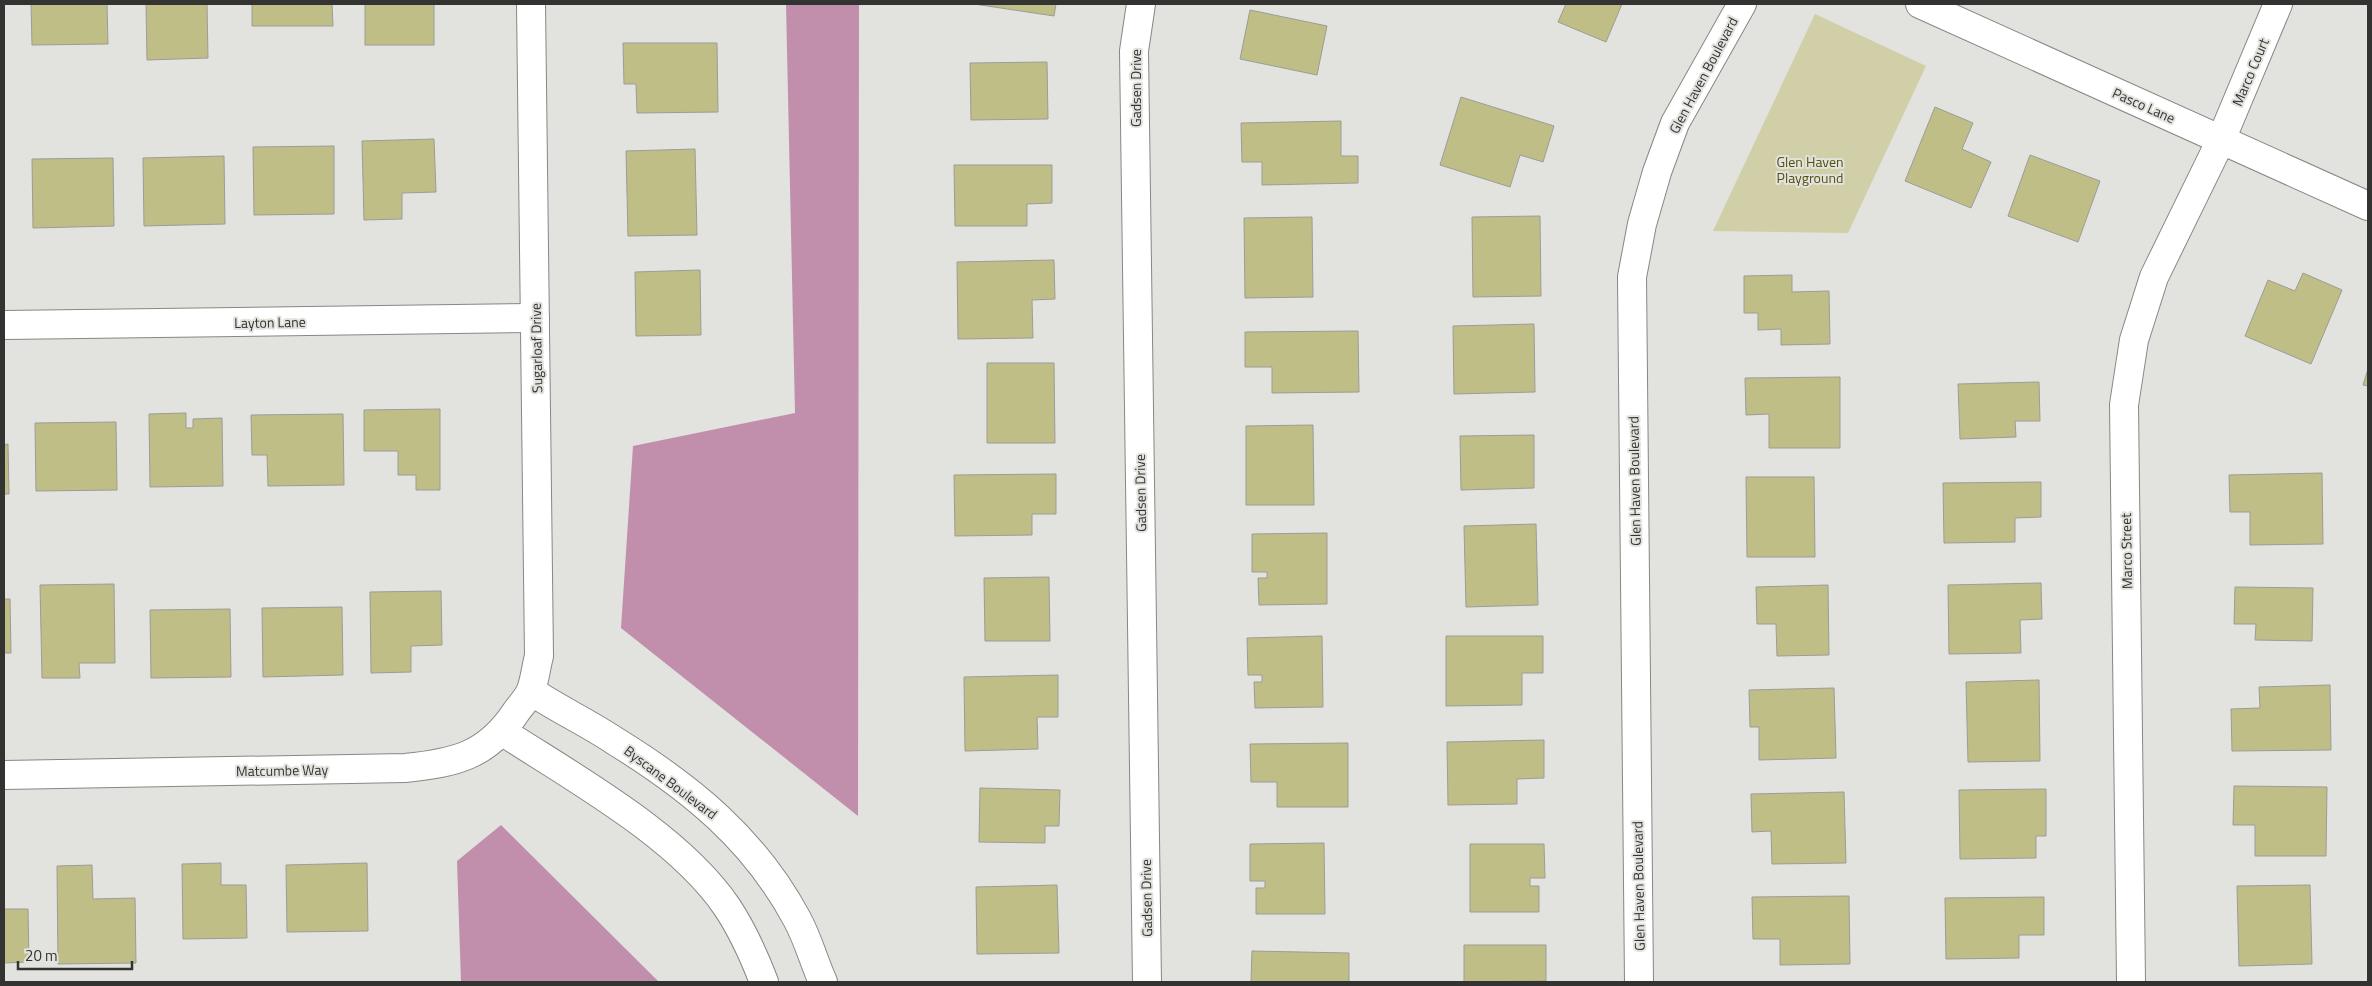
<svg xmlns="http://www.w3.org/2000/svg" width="2372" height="986" viewBox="0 0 2372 986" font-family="'Titillium Web',sans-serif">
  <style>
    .green { fill: #d0cfa7 }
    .water { fill: #c18eac }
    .building { fill: #c0be87; stroke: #9c9c98 }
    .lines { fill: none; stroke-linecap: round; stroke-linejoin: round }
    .street-casing { stroke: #878783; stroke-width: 30 }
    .street { stroke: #fff; stroke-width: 28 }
    .labels { text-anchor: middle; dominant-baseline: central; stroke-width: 4; stroke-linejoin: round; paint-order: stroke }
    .street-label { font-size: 14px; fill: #333331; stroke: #e2e2de }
    .park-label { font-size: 14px; fill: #534f0e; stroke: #e2e2de }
  </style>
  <rect width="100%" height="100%" fill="#e2e2de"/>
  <!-- green -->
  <polygon class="green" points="1815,14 1926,66 1848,233 1713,231"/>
  <!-- water -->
  <g class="water">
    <polygon points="786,4 859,4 858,816 621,628 633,446 795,413"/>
    <polygon points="501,825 659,982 461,982 457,861"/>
  </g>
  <!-- building -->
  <g class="building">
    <polygon points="31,4 107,4 108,44 32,45"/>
    <polygon points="146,4 207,4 208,58 147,60"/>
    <polygon points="252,4 332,4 333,26 252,26"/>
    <rect x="365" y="4" width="69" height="41"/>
    <polygon points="974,4 1056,4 1054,16"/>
    <polygon points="1566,4 1622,4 1606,42 1558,22"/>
    <polygon points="1250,10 1327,26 1317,75 1240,59"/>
    <polygon points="623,43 717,43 718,112 637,113 636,84 624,84"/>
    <polygon points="1047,62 1048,119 971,120 970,63"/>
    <polygon points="1461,97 1554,126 1543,162 1520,155 1510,187 1440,165"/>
    <polygon points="1935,107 1973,123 1962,149 1991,162 1971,208 1905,181"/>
    <polygon points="1341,121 1341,156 1358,156 1358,183 1262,185 1262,162 1242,162 1241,123"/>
    <polygon points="434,139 436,192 402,193 402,219 364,220 362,141"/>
    <polygon points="334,146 334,214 254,215 253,147"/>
    <polygon points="695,149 697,235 628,236 626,151"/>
    <polygon points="2030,155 2100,181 2078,242 2008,216"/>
    <polygon points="224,156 225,224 144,226 143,158"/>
    <polygon points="113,158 114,226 33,228 32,159"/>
    <polygon points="954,165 1052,165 1052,203 1027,204 1027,226 955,226"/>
    <polygon points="1540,216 1541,296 1473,297 1472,217"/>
    <polygon points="1312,217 1313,297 1245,298 1244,218"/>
    <polygon points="1054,260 1055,299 1032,300 1033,338 958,339 957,262"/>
    <polygon points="700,270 701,335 636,336 635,272"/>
    <polygon points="2303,273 2342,290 2311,364 2245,336 2268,280 2295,291"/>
    <polygon points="1792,275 1792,292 1829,291 1830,344 1781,345 1781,329 1758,330 1758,313 1744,313 1744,276"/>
    <polygon points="1534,324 1535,392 1454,394 1453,326"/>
    <polygon points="1358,331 1359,392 1272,393 1272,367 1245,367 1245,332"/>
    <polygon points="987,363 1054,363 1055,443 987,443"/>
    <polygon points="2368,369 2368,386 2363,385"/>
    <polygon points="1840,377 1840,448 1769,448 1769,414 1746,415 1745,378"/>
    <polygon points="2039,382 2040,421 2015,421 2016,437 1960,439 1958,384"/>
    <polygon points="440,409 440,490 416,490 416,475 398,475 398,451 364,451 364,410"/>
    <polygon points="186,413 186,428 193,428 193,419 222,418 223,486 150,487 149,414"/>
    <polygon points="343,414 344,485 268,486 267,455 252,455 251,415"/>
    <polygon points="116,422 117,490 36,491 35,423"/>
    <polygon points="1313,425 1314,505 1246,505 1246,426"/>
    <polygon points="1534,435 1534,488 1461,490 1460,436"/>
    <polygon points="8,444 9,494 4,494 4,445"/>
    <polygon points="2322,473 2323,544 2250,545 2250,512 2230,512 2229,475"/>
    <polygon points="1056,474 1056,514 1032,514 1032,535 955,536 954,475"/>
    <polygon points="1746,477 1814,477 1815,557 1747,557"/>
    <polygon points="2041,482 2041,517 2015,518 2015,542 1944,543 1943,483"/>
    <polygon points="1536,524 1538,605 1466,607 1464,526"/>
    <polygon points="1327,533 1327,604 1259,605 1258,578 1267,578 1267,572 1252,572 1252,534"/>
    <polygon points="1049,577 1050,641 985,641 984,578"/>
    <polygon points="2041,583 2042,619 2020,620 2021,653 1949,654 1948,585"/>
    <polygon points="114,584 115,663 79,663 80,678 42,678 40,585"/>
    <polygon points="1828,585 1829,655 1777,656 1776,624 1757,624 1756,587"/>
    <polygon points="2235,587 2313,588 2312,641 2255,640 2256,624 2234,624"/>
    <polygon points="441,591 442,645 411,646 411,672 371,673 370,592"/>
    <polygon points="4,599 10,599 11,653 4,653"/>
    <polygon points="342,607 343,675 263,677 262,608"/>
    <polygon points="230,609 231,677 151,678 150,610"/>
    <polygon points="1322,636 1323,707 1255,708 1254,682 1262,682 1262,675 1248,675 1247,638"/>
    <polygon points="1446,636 1543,636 1543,673 1522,673 1522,705 1446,706"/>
    <polygon points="1058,675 1058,717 1037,717 1038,749 965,751 964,677"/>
    <polygon points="2039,680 2040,761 1968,762 1966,682"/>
    <polygon points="2330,685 2331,750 2232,751 2231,709 2260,708 2259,687"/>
    <polygon points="1834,688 1836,758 1759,760 1759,727 1750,727 1749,690"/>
    <polygon points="1544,740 1544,778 1517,779 1517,804 1448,805 1447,742"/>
    <polygon points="1348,743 1348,807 1277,807 1277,782 1251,782 1250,744"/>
    <polygon points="2234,786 2327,787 2326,856 2255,856 2255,825 2233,825"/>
    <polygon points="980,788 1060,790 1059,826 1045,826 1045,843 979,842"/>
    <polygon points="2046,789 2046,836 2036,836 2036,858 1960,859 1959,790"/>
    <polygon points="1844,792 1846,863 1772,864 1771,831 1752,832 1751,794"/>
    <polygon points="1324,843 1325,914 1256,914 1256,888 1265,888 1265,881 1250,881 1250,844"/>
    <polygon points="1470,844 1544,844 1545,878 1530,878 1530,886 1539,886 1539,912 1470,912"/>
    <polygon points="221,863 221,885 246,885 247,938 183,939 182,864"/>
    <polygon points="367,863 368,931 287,932 286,865"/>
    <polygon points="92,865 93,899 135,898 136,963 58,964 57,866"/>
    <polygon points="1057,885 1059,953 977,954 976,887"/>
    <polygon points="2310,885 2312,964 2239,966 2237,886"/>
    <polygon points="1849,896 1850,964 1780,965 1780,939 1753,939 1752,897"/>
    <polygon points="2044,897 2044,935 2019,935 2019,958 1946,959 1945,898"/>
    <polygon points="4,909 28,909 29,962 4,963"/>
    <polygon points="1464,945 1546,945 1546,981 1464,982"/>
    <polygon points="1252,951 1349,953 1349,982 1251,982"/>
  </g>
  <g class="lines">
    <defs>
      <g id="street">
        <polyline points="1141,4 1134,51 1147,982"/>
        <polyline points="1920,4 2368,206"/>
        <polyline points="4,325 535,318"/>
        <path d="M531,691C558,709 588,723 615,741C691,788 754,839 797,919C808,939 814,962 823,982"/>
        <path d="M503,732C574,778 679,836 727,907C743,931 754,956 764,982"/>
        <path d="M4,775L405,768C455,763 487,756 516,712C521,705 528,698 531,690C535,679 536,667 539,656L531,4"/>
        <polyline points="1639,982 1632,277 1642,224 1657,172 1675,123 1742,4"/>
        <polyline points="2131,982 2124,405 2134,340 2154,277 2221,140 2278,4"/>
      </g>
    </defs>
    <!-- street casing -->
    <use href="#street" class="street-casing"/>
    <!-- street -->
    <use href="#street" class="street"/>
  </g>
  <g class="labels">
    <!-- street labels -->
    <g class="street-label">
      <text transform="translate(2250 72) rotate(-67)">Marco Court</text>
      <text transform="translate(1703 75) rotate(-62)">Glen Haven Boulevard</text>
      <text transform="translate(1135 88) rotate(-90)">Gadsen Drive</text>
      <text transform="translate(2144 105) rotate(24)">Pasco Lane</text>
      <text transform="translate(270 322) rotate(-1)">Layton Lane</text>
      <text transform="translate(536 348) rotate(-91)">Sugarloaf Drive</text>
      <text transform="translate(1634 481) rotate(-91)">Glen Haven Boulevard</text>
      <text transform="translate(1140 493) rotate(-91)">Gadsen Drive</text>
      <text transform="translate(2126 551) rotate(-91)">Marco Street</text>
      <text transform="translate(282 770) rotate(-1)">Matcumbe Way</text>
      <text transform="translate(671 782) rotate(37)">Byscane Boulevard</text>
      <text transform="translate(1638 886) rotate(-91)">Glen Haven Boulevard</text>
      <text transform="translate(1146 898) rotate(-91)">Gadsen Drive</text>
    </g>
    <!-- park labels -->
    <g class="park-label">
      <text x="1810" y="161">Glen Haven<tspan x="1810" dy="16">Playground</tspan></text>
    </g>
  </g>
  <!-- border -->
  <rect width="2372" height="986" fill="none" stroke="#333331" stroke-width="10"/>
  <!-- scale -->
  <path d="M18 961v8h114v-8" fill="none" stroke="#333331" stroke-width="2.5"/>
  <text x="25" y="961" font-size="15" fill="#333331" stroke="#e2e2de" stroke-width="4" paint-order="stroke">20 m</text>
</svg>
